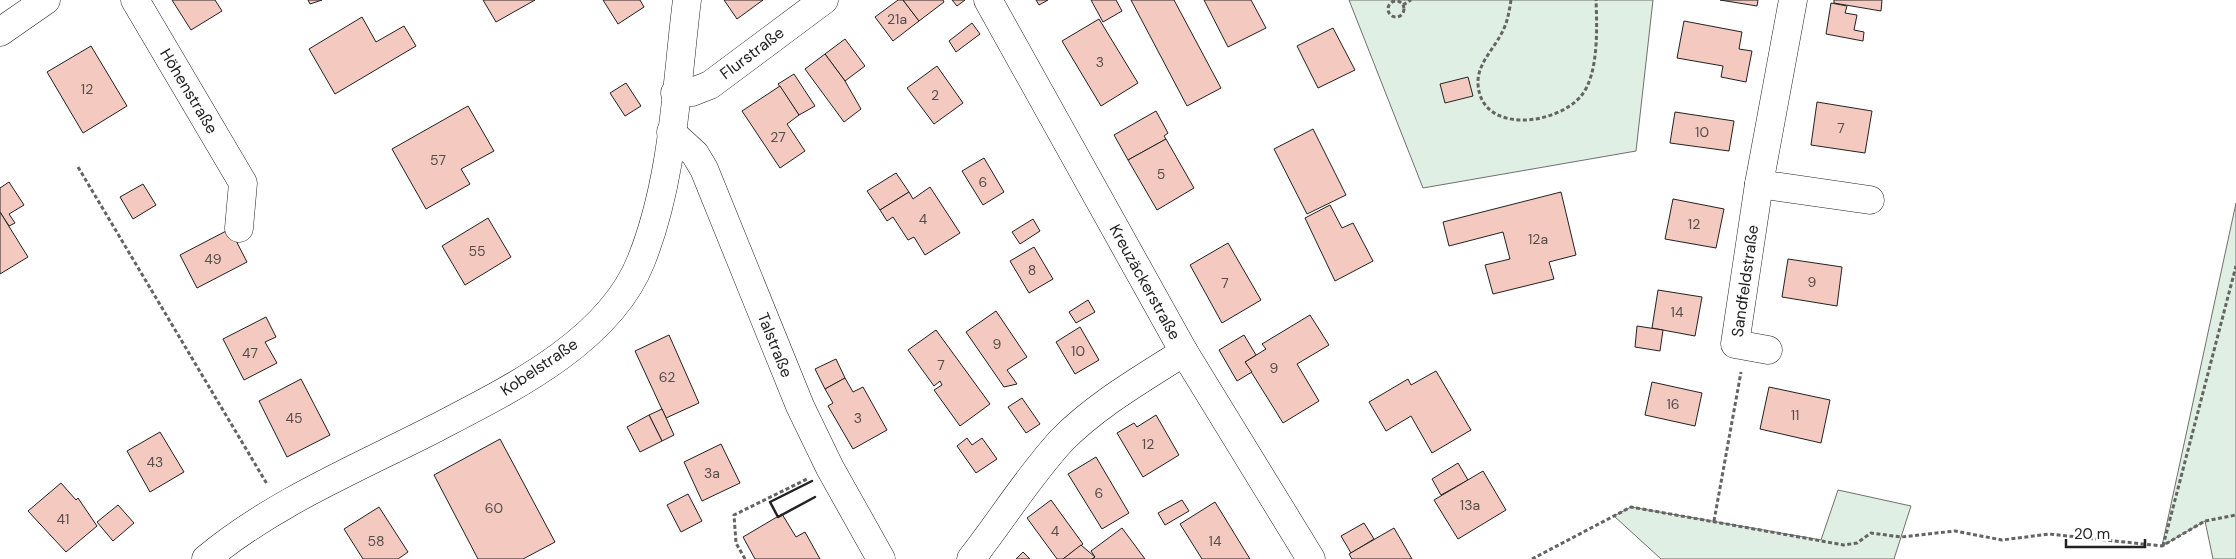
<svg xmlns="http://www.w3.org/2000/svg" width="2236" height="559" viewBox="0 0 2236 559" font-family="'DM Sans',sans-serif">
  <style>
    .green { fill: #e0efe3; stroke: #6f6f6f }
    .building { fill: #f3c9c0; stroke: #222 }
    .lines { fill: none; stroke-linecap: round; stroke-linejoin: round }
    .minor-casing { stroke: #222; stroke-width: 29 }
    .path { stroke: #646464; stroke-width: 3; stroke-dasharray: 4 2.5; stroke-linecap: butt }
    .minor { stroke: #fff; stroke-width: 28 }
    .wall { stroke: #222; stroke-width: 2.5 }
    .labels { text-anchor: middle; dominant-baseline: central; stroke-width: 4; stroke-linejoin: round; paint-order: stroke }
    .number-label { font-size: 14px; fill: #564c4a }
    .street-label { font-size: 16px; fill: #222; stroke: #fff }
  </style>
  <rect width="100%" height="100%" fill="#fff"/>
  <!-- green -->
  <g class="green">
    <polygon points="1349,0 1653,0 1636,151 1423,188"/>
    <polygon points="2236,203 2236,559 2213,559 2205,521 2162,546"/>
    <polygon points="1838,490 1911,506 1894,559 1661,559 1614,516 1631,507 1821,540"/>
  </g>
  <!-- building -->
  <g class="building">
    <polygon points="172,0 215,0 222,11 191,30"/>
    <polygon points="308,0 322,0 310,4"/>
    <polygon points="483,0 535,0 496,22"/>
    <polygon points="603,0 640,0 644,7 618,24"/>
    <polygon points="724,0 763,0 737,19"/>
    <polygon points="898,0 903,0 919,21 893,41 875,17"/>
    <polygon points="903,0 943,0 944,2 919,21"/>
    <polygon points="952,0 965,0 957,6"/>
    <polygon points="1036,0 1048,0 1039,5"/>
    <polygon points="1091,0 1116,0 1122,11 1103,22"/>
    <polygon points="1131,0 1174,0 1221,88 1187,106"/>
    <polygon points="1204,0 1251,0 1266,28 1228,47"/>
    <polygon points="1720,0 1758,0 1757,6"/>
    <polygon points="1834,0 1882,0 1881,11 1834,3"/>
    <polygon points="1831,3 1847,6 1845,13 1857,15 1854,30 1864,32 1863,41 1826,34"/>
    <polygon points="362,17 376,42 404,26 416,46 335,94 309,49"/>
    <polygon points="1099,19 1138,83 1101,106 1062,41"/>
    <polygon points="1684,21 1742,32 1739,49 1752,51 1746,82 1721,77 1723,66 1677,58"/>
    <polygon points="972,23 980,34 956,52 949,41"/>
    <polygon points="1333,28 1355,70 1318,88 1297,46"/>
    <polygon points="845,39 865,66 845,81 825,54"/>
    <polygon points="91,46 127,106 83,133 47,72"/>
    <polygon points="825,54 845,81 861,109 844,122 805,69"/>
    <polygon points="937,66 963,103 934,124 907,88"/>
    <polygon points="794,74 815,106 799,115 778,84"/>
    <polygon points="1468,77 1473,96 1445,103 1440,84"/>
    <polygon points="626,83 641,106 625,116 610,93"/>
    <polygon points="780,86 799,115 787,124 805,151 780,168 742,111"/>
    <polygon points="1817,102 1872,111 1865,153 1811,145"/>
    <polygon points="468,106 494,151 461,169 470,184 426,209 392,149"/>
    <polygon points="1156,111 1168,133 1164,136 1166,139 1128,160 1114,135"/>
    <polygon points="1675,112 1734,121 1729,151 1670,143"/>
    <polygon points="1313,129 1346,195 1307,214 1274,149"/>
    <polygon points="1166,139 1194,188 1157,210 1128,160"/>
    <polygon points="984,158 1004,192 983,205 962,171"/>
    <polygon points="896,173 909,192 880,210 867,191"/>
    <polygon points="9,182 24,205 9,214 15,223 9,226 0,212 0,188"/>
    <polygon points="143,184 156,205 133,219 120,197"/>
    <polygon points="930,187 960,233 925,255 914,237 908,240 893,217 887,221 880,210 909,192 913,199"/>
    <polygon points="1561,192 1576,255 1549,262 1554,279 1493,294 1485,265 1510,259 1503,232 1449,246 1443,222"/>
    <polygon points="1673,199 1724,209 1716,248 1665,239"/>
    <polygon points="1330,205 1342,228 1353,223 1373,261 1335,281 1305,218"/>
    <polygon points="0,212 28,257 0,274"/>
    <polygon points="488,218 511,257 465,285 442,246"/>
    <polygon points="1033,219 1040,231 1020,244 1012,232"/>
    <polygon points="230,229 247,262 197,288 180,255"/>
    <polygon points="1228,243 1261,300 1222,323 1190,265"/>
    <polygon points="1034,247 1053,279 1029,293 1010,261"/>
    <polygon points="1788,259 1842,267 1837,306 1782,297"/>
    <polygon points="1658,290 1702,297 1695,336 1652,328"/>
    <polygon points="1088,300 1095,312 1076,323 1069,312"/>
    <polygon points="996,311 1027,357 1007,370 1017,384 1004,387 966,332"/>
    <polygon points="1310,315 1329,345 1297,364 1319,401 1283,423 1245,362 1266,349 1262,344"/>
    <polygon points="266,317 276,337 265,342 277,363 244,380 223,339"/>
    <polygon points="1637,326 1663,330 1660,351 1635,347"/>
    <polygon points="1080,327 1099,360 1075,374 1056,342"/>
    <polygon points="936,330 990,404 960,426 934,390 942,385 940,381 934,386 908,350"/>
    <polygon points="669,335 699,403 666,418 635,351"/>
    <polygon points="1244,335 1256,355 1245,362 1252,372 1237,381 1219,350"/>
    <polygon points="836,359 845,378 825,389 815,369"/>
    <polygon points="1436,371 1471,430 1432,453 1411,416 1386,431 1369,402 1408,379 1411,385"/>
    <polygon points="845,378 853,392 863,387 887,430 853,449 828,406 833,403 825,389"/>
    <polygon points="301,379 330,435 287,457 259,401"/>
    <polygon points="1652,382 1702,393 1695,426 1645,415"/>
    <polygon points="1769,387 1830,400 1821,443 1760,429"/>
    <polygon points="1022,398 1040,424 1026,433 1008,407"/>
    <polygon points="662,409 674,435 662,441 649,415"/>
    <polygon points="649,415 662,441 640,452 627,427"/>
    <polygon points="1156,415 1179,455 1143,477 1117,433 1134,423 1137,427"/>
    <polygon points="160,432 184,472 150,492 127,451"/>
    <polygon points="967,438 972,445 982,438 997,459 976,473 957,446"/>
    <polygon points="500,439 555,542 523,559 478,559 434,475"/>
    <polygon points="721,444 740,483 702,501 684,462"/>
    <polygon points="1096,457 1129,513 1102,529 1068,474"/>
    <polygon points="1458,463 1468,480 1441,495 1432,479"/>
    <polygon points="1483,471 1506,510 1458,539 1434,500"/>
    <polygon points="61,483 76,500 78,498 97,526 66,552 28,511"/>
    <polygon points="688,494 702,521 681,532 667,505"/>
    <polygon points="1051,500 1083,544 1063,559 1057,559 1027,518"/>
    <polygon points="1182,500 1189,511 1165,525 1158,513"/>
    <polygon points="1215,502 1250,559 1202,559 1180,524"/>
    <polygon points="118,505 134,523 113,541 97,522"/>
    <polygon points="379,507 408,552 398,559 363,559 344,529"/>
    <polygon points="782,514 796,537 805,532 820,559 755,559 743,537"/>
    <polygon points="1364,523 1374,539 1351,553 1341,536"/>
    <polygon points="1122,528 1145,559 1092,559 1095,557 1091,551"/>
    <polygon points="1394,528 1412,559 1352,559 1349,554"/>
    <polygon points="1081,545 1095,557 1092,559 1063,559"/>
    <polygon points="1023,552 1030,559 1016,559"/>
  </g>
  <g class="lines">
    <defs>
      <g id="minor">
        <polyline points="135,0 243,183 239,228"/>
        <polyline points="988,0 1184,352 1311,559"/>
        <polyline points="0,32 46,0"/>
        <polyline points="675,93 692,92 710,85 824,0"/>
        <polyline points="671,132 695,154 704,169 800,406 830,468 881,559"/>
        <polyline points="1759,184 1870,200"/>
        <polyline points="1768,350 1735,344 1759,184 1793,0"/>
        <path d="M206,559C273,503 358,468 436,428C509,390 609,342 641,261C674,179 676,87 687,0"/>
        <path d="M971,559C1001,521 1028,477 1061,441C1096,405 1142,379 1184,352"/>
      </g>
    </defs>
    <!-- minor casing -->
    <use href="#minor" class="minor-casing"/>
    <!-- path -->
    <g class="path">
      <path d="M1511,0C1509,13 1507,25 1500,36C1492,51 1477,65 1478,84C1481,135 1557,125 1581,96C1599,75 1597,26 1596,0"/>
      <circle cx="1396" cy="9" r="8"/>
      <polyline points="1403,5 1411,0"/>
      <polyline points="78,167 267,484"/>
      <polyline points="1714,521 1741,372"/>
      <polyline points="2163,546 2236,266"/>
      <polyline points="745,559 736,543 734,515 807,479"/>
      <polyline points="1532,559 1631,507 1844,545 1857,543 1871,533 1901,537 1955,531 2002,540 2049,534 2162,546 2205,521 2236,515"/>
    </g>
    <!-- minor -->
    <use href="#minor" class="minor"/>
    <!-- wall -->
    <polyline class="wall" points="812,481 770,502 778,517 815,497"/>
  </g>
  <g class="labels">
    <!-- number labels -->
    <g class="number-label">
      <text x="897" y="19">21a</text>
      <text x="1100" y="62">3</text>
      <text x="87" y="89">12</text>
      <text x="935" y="95">2</text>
      <text x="1841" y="128">7</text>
      <text x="1702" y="132">10</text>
      <text x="778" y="137">27</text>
      <text x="438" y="160">57</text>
      <text x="1161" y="174">5</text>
      <text x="983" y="182">6</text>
      <text x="923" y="219">4</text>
      <text x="1694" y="224">12</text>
      <text x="1538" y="239">12a</text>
      <text x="477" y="251">55</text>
      <text x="213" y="259">49</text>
      <text x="1032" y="270">8</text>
      <text x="1812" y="282">9</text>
      <text x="1225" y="283">7</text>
      <text x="1677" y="312">14</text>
      <text x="997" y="344">9</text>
      <text x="1078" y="351">10</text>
      <text x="250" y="353">47</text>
      <text x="941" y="365">7</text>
      <text x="1274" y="368">9</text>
      <text x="667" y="377">62</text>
      <text x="1673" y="404">16</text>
      <text x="1795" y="415">11</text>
      <text x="294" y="418">45</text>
      <text x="858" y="418">3</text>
      <text x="1148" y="444">12</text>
      <text x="155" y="462">43</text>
      <text x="712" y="473">3a</text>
      <text x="1099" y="493">6</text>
      <text x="1470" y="505">13a</text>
      <text x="494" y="508">60</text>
      <text x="63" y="519">41</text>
      <text x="1055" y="531">4</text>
      <text x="376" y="541">58</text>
      <text x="1215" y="541">14</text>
    </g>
    <!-- street labels -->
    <g class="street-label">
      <text transform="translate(752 53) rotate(-37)">Flurstraße</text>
      <text transform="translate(189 91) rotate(59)">Höhenstraße</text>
      <text transform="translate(1745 281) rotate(-82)">Sandfeldstraße</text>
      <text transform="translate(1145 282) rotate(61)">Kreuzäckerstraße</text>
      <text transform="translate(775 345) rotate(68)">Talstraße</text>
      <text transform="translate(539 367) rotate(-34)">Kobelstraße</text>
    </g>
  </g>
  <!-- scale -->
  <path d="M2066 539v8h79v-8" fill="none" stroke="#222222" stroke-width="2.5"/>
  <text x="2074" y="539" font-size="15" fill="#222222" stroke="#ffffff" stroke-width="4" paint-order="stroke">20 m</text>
</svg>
